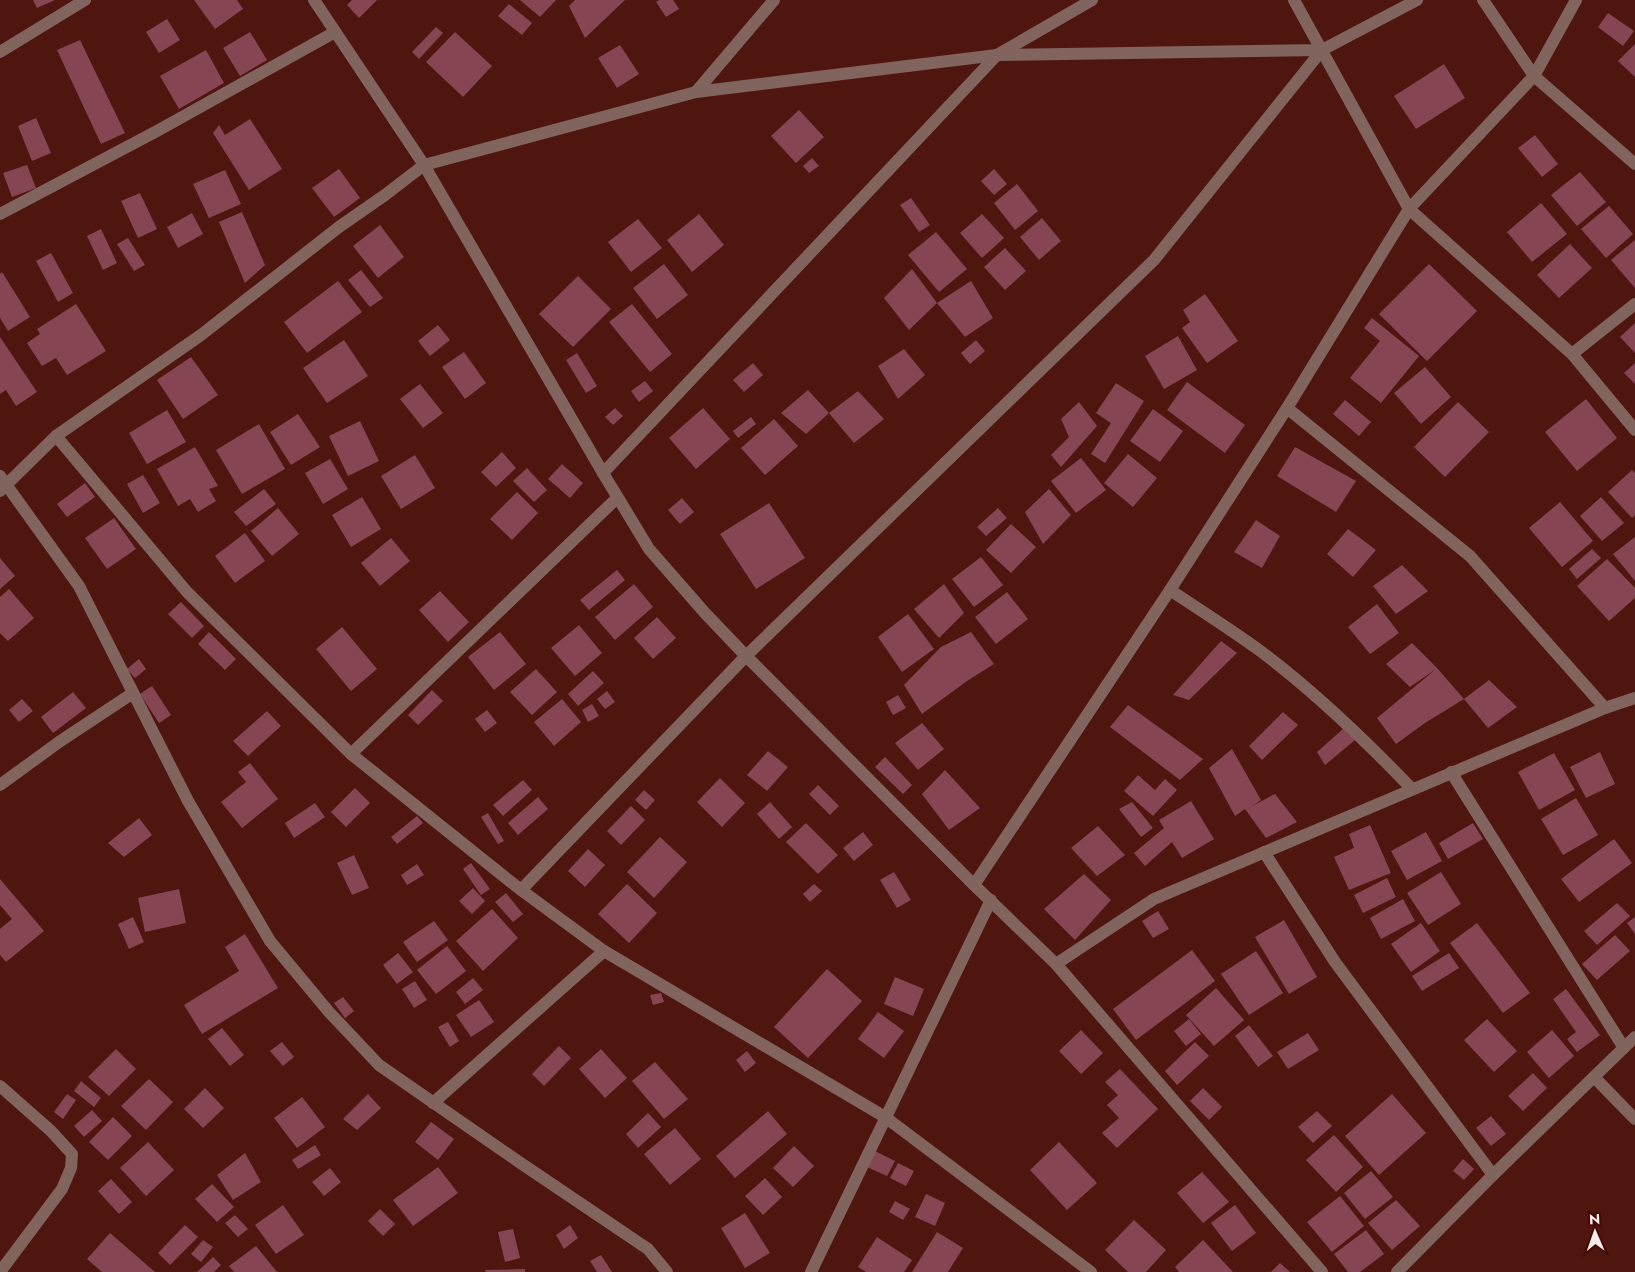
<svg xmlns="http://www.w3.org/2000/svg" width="1635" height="1272" viewBox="0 0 1635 1272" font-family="Jost,sans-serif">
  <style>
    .building { fill: #864552 }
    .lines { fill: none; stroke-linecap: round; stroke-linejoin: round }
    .minor { stroke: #82645f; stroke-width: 12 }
  </style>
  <rect width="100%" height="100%" fill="#4f150f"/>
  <!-- building -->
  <g class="building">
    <polygon points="33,0 55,0 37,8"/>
    <polygon points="194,0 237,0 243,9 215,29"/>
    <polygon points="352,0 377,0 359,18 347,5"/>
    <polygon points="520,0 556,0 540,17"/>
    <polygon points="575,0 625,0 585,38 569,6"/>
    <polygon points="659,0 673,0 679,9 666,17 656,2"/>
    <polygon points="509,4 532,23 522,35 498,16"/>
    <polygon points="1608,13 1634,31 1623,46 1598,27"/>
    <polygon points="167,19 180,40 159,53 146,32"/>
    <polygon points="436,27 443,33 419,59 412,52"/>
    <polygon points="250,32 267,60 240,76 223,48"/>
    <polygon points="455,32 492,66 463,97 426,62"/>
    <polygon points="80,40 125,133 101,144 57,50"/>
    <polygon points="1635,44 1635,77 1618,61"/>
    <polygon points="620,45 639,74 617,88 598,58"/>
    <polygon points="206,50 224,83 179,109 160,76"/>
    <polygon points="1444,64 1465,98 1416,129 1394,96"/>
    <polygon points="799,110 824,137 796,163 771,136"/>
    <polygon points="36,118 51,153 32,161 18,126"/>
    <polygon points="250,119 282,169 249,190 213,133 219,125 225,135"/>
    <polygon points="1535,135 1558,164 1542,177 1518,148"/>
    <polygon points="812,158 819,166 809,173 803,166"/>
    <polygon points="27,165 36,188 12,197 3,173"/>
    <polygon points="339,169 360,198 334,217 312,188"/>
    <polygon points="994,169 1007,184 994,195 981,181"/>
    <polygon points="225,170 241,204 209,218 193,184"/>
    <polygon points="1580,172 1606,202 1577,226 1551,195"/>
    <polygon points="1017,184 1038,211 1015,230 994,203"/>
    <polygon points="140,193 157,229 138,238 121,201"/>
    <polygon points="911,198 930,225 919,232 900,205"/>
    <polygon points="1541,203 1567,234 1532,262 1507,232"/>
    <polygon points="1609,206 1633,234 1606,258 1581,229"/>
    <polygon points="242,212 265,265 245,283 219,222"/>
    <polygon points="192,213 203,234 178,248 167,227"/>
    <polygon points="699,214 724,245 692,272 667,240"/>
    <polygon points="982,214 1004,238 982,258 960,233"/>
    <polygon points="1042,218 1061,241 1039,260 1020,237"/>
    <polygon points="638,219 662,248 631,272 608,242"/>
    <polygon points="380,225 404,257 378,278 353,246"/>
    <polygon points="101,229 117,263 103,270 87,236"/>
    <polygon points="936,232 967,269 939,292 908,255"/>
    <polygon points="128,238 145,265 134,271 117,244"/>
    <polygon points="1635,240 1635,288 1611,260"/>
    <polygon points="1570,244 1592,268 1559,298 1537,275"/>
    <polygon points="1005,248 1026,271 1005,290 984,267"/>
    <polygon points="51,253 73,293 58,302 36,261"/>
    <polygon points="664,264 688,295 657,319 633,288"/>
    <polygon points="1429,264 1477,311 1427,361 1379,314"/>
    <polygon points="912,269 937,303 909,330 884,298"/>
    <polygon points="361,270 383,298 370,307 348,280"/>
    <polygon points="2,272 30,317 8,331 0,318 0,274"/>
    <polygon points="578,276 611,309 573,347 539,314"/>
    <polygon points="338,281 362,312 307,353 284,322"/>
    <polygon points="971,281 993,318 965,337 937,303"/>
    <polygon points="1205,294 1238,341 1207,363 1182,328 1190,322 1183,310"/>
    <polygon points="76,304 106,351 67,375 56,358 42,366 27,343 40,334 37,329"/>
    <polygon points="632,304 672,354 650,372 609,322"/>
    <polygon points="1372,318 1419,356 1381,403 1350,378 1380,341 1364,328"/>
    <polygon points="1635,323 1635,353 1620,337"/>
    <polygon points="438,325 450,340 430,356 418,341"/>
    <polygon points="1178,336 1197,370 1164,389 1145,356"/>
    <polygon points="0,337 37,392 16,406 6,390 0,394"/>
    <polygon points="344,340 368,376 327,403 303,368"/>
    <polygon points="976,340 985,351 970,364 961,353"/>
    <polygon points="904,349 925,375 898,399 878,366"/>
    <polygon points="464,352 486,383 465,399 442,367"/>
    <polygon points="577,353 597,386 586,393 566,360"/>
    <polygon points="191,357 218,395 183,419 157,380"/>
    <polygon points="753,363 763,375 744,392 733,380"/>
    <polygon points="1635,363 1635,384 1624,373"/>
    <polygon points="1425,367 1451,397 1421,424 1394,393"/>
    <polygon points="645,381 653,391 639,402 631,391"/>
    <polygon points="1187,382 1245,425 1225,453 1167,410"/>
    <polygon points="1116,383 1144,401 1105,463 1091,454 1111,423 1096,413"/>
    <polygon points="420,384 443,413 423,428 400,399"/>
    <polygon points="808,390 829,413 806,434 781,413"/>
    <polygon points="858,391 884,419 854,443 829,413"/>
    <polygon points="1586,399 1617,438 1577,471 1545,432"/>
    <polygon points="1345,400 1371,422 1359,436 1333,414"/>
    <polygon points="1079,402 1097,426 1061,467 1051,455 1069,437 1061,419"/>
    <polygon points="1458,402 1489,432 1445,477 1414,447"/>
    <polygon points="615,408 623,416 613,425 605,417"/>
    <polygon points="703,408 730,439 696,469 669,438"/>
    <polygon points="1153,409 1183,431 1160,462 1130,441"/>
    <polygon points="167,410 186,442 147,464 129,433"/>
    <polygon points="298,414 320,447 291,465 270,432"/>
    <polygon points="751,417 756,424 738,438 733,431"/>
    <polygon points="774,419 798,446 765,475 741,448"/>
    <polygon points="360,421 379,461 348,476 329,436"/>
    <polygon points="259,424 285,469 242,494 216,450"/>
    <polygon points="195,447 218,486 209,489 216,501 198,512 190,499 178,506 157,469"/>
    <polygon points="1295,447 1356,481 1336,512 1277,476"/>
    <polygon points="502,452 516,468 496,487 481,472"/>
    <polygon points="1128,454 1157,478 1133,507 1104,483"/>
    <polygon points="415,455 435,488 401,509 381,476"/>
    <polygon points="1081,458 1106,490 1076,513 1051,481"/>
    <polygon points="330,459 348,489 323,504 305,473"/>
    <polygon points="562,464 583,483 570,498 548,479"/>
    <polygon points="527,468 547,490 534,502 513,481"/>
    <polygon points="1632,470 1635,473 1635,515 1632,518 1608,492"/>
    <polygon points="143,475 160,503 143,513 127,484"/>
    <polygon points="85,483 95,497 67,517 57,504"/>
    <polygon points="264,489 276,504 246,526 234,512"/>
    <polygon points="1049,489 1071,515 1043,544 1025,512"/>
    <polygon points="517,492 538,513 512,540 490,519"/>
    <polygon points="362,497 381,529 351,547 332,515"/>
    <polygon points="1601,497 1624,523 1602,541 1580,516"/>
    <polygon points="682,498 694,512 680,524 668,510"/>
    <polygon points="1560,502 1593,541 1562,567 1529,528"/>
    <polygon points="769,503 805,558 756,589 720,534"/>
    <polygon points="278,508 299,534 272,556 251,531"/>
    <polygon points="998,508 1007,518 986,536 977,527"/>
    <polygon points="114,518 136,549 107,569 85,538"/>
    <polygon points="1256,520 1280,536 1262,568 1234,552"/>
    <polygon points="1011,524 1036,547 1011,573 986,550"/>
    <polygon points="1348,529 1376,550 1353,577 1327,554"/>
    <polygon points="245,533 265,561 235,583 215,556"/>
    <polygon points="1635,537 1635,581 1613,554"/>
    <polygon points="391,538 410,561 380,586 361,563"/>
    <polygon points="1592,549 1601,558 1577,579 1569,569"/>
    <polygon points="981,557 1003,585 974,607 952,579"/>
    <polygon points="0,558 15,576 0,589"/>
    <polygon points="1607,559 1635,588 1635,598 1609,621 1577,586"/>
    <polygon points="1402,565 1428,591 1396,614 1373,586"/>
    <polygon points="617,570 625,580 589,610 580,600"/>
    <polygon points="634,584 653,607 615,640 595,617"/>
    <polygon points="944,584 964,613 939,638 914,609"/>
    <polygon points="9,589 34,618 8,641 0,633 0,597"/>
    <polygon points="440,591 469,622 448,642 419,610"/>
    <polygon points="1007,592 1028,619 996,644 975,617"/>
    <polygon points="181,602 204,626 192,638 168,614"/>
    <polygon points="1377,604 1399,633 1370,654 1348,627"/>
    <polygon points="908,614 934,649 902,672 878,637"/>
    <polygon points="657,617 676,638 653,659 634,638"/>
    <polygon points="579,625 602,653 575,676 551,648"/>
    <polygon points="342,627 377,669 351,691 316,649"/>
    <polygon points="209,632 236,659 225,670 198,644"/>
    <polygon points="500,632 526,664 494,690 468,657"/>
    <polygon points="971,632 994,664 967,681 922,714 904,685 941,647"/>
    <polygon points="1221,641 1237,653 1189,700 1173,695"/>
    <polygon points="1412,643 1437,668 1464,699 1425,723 1396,744 1377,718 1436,669 1410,687 1386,664"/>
    <polygon points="139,659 146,669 135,678 127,669"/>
    <polygon points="536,669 557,692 532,715 510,692"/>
    <polygon points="593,671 604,683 578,706 568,694"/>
    <polygon points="1489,680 1517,707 1488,728 1464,699"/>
    <polygon points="152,686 171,715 159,723 140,694"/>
    <polygon points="432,690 443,701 418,725 408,715"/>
    <polygon points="607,691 615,702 605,709 597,699"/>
    <polygon points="73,692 86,708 53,733 41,717"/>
    <polygon points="898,695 906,708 893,715 886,702"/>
    <polygon points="22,699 33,711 19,722 9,710"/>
    <polygon points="562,699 581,722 554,746 534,722"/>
    <polygon points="592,704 599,716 588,722 582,710"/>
    <polygon points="1128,705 1203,759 1180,780 1110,727"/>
    <polygon points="487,710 497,723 485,732 475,719"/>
    <polygon points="267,711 281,726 248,756 233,741"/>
    <polygon points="1283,712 1298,725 1262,760 1249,746"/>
    <polygon points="922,723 944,749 918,770 895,743"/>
    <polygon points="1343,729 1355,740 1325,765 1317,752"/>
    <polygon points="1232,749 1261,800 1252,806 1275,794 1297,822 1266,838 1245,809 1235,816 1209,768"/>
    <polygon points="768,751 788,767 767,791 747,775"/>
    <polygon points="1600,752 1615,784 1586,798 1570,767"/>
    <polygon points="1554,753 1575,790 1539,810 1518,772"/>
    <polygon points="885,757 912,785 903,794 875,767"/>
    <polygon points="250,763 278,799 242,828 221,802 246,782 238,772"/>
    <polygon points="945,770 980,808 949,830 922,794"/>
    <polygon points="1138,775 1155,790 1165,779 1177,790 1153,816 1124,791"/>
    <polygon points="720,778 745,803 722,827 697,802"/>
    <polygon points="523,780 532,790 503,816 493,805"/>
    <polygon points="818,785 839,806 830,815 809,794"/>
    <polygon points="355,788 370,803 346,827 331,812"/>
    <polygon points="644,790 655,800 646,810 635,800"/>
    <polygon points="538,797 548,809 518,835 508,823"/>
    <polygon points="1576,798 1598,835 1563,855 1541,819"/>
    <polygon points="1191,801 1214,839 1182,858 1172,842 1145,866 1134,853 1164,828 1159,820"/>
    <polygon points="770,802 792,827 779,839 757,814"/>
    <polygon points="1132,802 1153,828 1141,837 1119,809"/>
    <polygon points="315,803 325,817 294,838 285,823"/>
    <polygon points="631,806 645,820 621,845 607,831"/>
    <polygon points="488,813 504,841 498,844 481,817"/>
    <polygon points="417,816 423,823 397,844 391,837"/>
    <polygon points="139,818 152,835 124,857 108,843"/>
    <polygon points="806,823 838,855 818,874 786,842"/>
    <polygon points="1473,823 1483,839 1448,859 1439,843"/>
    <polygon points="1370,825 1391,873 1349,890 1334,857 1354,848 1349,834"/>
    <polygon points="1098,826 1125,855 1097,876 1071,848"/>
    <polygon points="863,832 873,845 854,861 843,848"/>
    <polygon points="1426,832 1442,861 1407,880 1391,851"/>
    <polygon points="660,837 687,862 654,898 627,872"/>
    <polygon points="1614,839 1632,863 1579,902 1561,879"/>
    <polygon points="588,849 605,865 585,887 568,871"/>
    <polygon points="354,855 369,888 352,895 337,863"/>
    <polygon points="471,863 490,889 481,895 463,869"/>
    <polygon points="417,864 424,875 407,885 401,875"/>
    <polygon points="894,872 911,900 897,908 880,880"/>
    <polygon points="1441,872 1461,904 1428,925 1407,893"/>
    <polygon points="1084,874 1111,900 1075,940 1044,909"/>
    <polygon points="1387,878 1396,897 1363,913 1354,895"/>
    <polygon points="0,879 44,931 6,962 0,955 0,929 12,919 0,905"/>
    <polygon points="627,884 657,913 629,943 598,914"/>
    <polygon points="814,884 822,891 810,902 803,894"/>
    <polygon points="473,888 485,901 472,914 459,901"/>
    <polygon points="179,889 186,923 145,932 138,898"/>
    <polygon points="506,893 523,914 513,922 495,902"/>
    <polygon points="1403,899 1415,921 1381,939 1370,918"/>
    <polygon points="1617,903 1630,916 1597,945 1584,931"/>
    <polygon points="492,909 518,938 483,971 456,941"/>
    <polygon points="1158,911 1169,929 1153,938 1142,921"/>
    <polygon points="133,917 144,942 129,949 118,924"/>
    <polygon points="1635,917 1635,934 1627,923"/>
    <polygon points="1284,920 1317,977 1289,994 1255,937"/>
    <polygon points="434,921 448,940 417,962 403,942"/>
    <polygon points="1421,923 1440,951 1411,972 1391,944"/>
    <polygon points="1477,923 1530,993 1503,1013 1450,943"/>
    <polygon points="245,934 278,988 202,1034 184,1005 239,971 225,947"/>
    <polygon points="1615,935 1630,951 1597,980 1582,964"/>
    <polygon points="447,946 466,971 436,994 417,970"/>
    <polygon points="1192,950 1215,981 1136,1040 1113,1009"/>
    <polygon points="1256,951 1283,993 1249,1015 1221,974"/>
    <polygon points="398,953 413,972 397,984 383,965"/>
    <polygon points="1449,953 1459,968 1422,991 1412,976"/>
    <polygon points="827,969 862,1001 808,1058 774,1027"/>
    <polygon points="895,977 924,989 913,1016 884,1004"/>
    <polygon points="473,978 483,990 465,1004 456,992"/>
    <polygon points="415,981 427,1000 414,1008 402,989"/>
    <polygon points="1216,988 1244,1020 1214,1046 1186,1015"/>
    <polygon points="1566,989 1600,1035 1577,1052 1567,1039 1576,1032 1553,999"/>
    <polygon points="661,993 664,1002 653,1005 650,995"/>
    <polygon points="343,997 354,1011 345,1018 334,1003"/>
    <polygon points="479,1000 494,1022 471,1037 456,1015"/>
    <polygon points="878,1012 904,1031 884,1058 858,1039"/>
    <polygon points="1189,1019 1201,1034 1186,1046 1174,1031"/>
    <polygon points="1487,1019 1517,1051 1494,1072 1464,1040"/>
    <polygon points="448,1022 459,1041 450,1047 438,1027"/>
    <polygon points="1249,1025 1273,1056 1258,1067 1235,1036"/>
    <polygon points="222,1028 244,1055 230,1066 208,1039"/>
    <polygon points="1081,1030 1103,1053 1081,1074 1059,1051"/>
    <polygon points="1552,1030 1574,1056 1549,1078 1527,1052"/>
    <polygon points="1308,1033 1319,1050 1288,1069 1277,1052"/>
    <polygon points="282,1042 294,1057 283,1066 270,1051"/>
    <polygon points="1195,1042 1209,1056 1177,1085 1165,1071"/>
    <polygon points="559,1046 571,1058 544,1086 532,1074"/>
    <polygon points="116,1049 136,1069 109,1096 88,1077"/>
    <polygon points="601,1049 627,1078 605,1098 579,1069"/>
    <polygon points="747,1051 756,1063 745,1072 736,1060"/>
    <polygon points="655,1062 688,1099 664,1119 632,1081"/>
    <polygon points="1120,1069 1158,1109 1117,1148 1102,1133 1119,1118 1107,1105 1118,1095 1105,1082"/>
    <polygon points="1533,1073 1547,1088 1523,1111 1508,1096"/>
    <polygon points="149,1079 173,1102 146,1130 121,1106"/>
    <polygon points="81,1081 101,1098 94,1107 74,1091"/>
    <polygon points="205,1088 224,1108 203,1128 184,1109"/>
    <polygon points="1203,1088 1222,1107 1209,1120 1190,1101"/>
    <polygon points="67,1094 76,1100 63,1119 54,1112"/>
    <polygon points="368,1094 381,1108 357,1130 343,1119"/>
    <polygon points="1392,1094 1426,1133 1379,1175 1345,1136"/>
    <polygon points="302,1097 325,1127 297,1148 274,1118"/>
    <polygon points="92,1110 102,1121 84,1137 74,1126"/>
    <polygon points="768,1111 787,1134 735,1178 716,1156"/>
    <polygon points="1317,1111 1332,1126 1313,1143 1298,1127"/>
    <polygon points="648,1113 661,1127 638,1148 626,1134"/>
    <polygon points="1491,1116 1506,1134 1491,1146 1476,1128"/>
    <polygon points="113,1117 132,1136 108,1160 89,1142"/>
    <polygon points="431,1122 454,1139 438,1160 415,1142"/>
    <polygon points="675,1128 701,1159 670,1185 644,1154"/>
    <polygon points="1334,1135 1363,1167 1336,1192 1306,1160"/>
    <polygon points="148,1142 174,1170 146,1196 120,1168"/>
    <polygon points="1059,1142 1097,1183 1067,1210 1030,1170"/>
    <polygon points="315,1145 321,1155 298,1169 292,1160"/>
    <polygon points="794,1146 814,1166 793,1187 773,1168"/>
    <polygon points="875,1151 895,1161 887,1176 867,1167"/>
    <polygon points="245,1153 261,1182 233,1200 217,1175"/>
    <polygon points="1463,1159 1474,1169 1464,1180 1453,1171"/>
    <polygon points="898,1163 914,1171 906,1186 890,1178"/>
    <polygon points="438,1167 458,1193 413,1226 393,1200"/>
    <polygon points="330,1168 341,1182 324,1196 312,1182"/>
    <polygon points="1371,1171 1393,1197 1365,1219 1344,1193"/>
    <polygon points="1202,1172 1229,1202 1203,1223 1177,1193"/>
    <polygon points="765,1178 782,1197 763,1215 745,1196"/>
    <polygon points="111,1179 132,1202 119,1214 98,1191"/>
    <polygon points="212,1184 234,1207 217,1222 195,1199"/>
    <polygon points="926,1194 945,1203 935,1226 915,1217"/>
    <polygon points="1340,1196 1364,1226 1332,1252 1307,1222"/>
    <polygon points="1396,1200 1420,1226 1392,1250 1368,1223"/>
    <polygon points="895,1201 910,1209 903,1220 889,1212"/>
    <polygon points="283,1205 304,1235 276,1254 255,1225"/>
    <polygon points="1235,1205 1256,1233 1232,1251 1211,1223"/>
    <polygon points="380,1209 395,1224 383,1236 368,1221"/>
    <polygon points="745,1213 770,1253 745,1268 721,1228"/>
    <polygon points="235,1215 248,1229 238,1237 225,1223"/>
    <polygon points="1134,1220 1166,1250 1146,1272 1128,1272 1105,1250"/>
    <polygon points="185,1225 198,1237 170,1265 158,1253"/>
    <polygon points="570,1225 578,1238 564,1249 556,1235"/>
    <polygon points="513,1229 520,1258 505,1262 498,1232"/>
    <polygon points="1366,1230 1384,1254 1360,1272 1348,1272 1334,1254"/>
    <polygon points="937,1232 963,1248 948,1272 912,1272"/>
    <polygon points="110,1233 155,1272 102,1272 87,1259"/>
    <polygon points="877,1237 912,1260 904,1272 866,1272 858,1267"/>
    <polygon points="203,1240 213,1247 201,1262 191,1254"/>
    <polygon points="1203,1240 1233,1272 1179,1272 1175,1267"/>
    <polygon points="256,1246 277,1272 234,1272 229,1266"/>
    <polygon points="601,1255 612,1272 597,1272 590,1261"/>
    <polygon points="213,1257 221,1265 214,1272 197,1272"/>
    <polygon points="1280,1263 1290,1272 1271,1272"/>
    <polygon points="525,1269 525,1272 486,1272 485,1270"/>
  </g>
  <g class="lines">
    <!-- minor -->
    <g class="minor">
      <polyline points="1092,0 997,55 696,92 424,165 603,473 649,549 705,613 746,656 974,885 1056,964 1322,1272"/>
      <polyline points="1294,0 1409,209 1572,354 1635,430"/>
      <polyline points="1483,0 1534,76 1635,164"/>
      <polyline points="0,52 85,0"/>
      <polyline points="696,92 774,0"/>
      <polyline points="0,214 157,131 335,32"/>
      <polyline points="1572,354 1635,304"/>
      <polyline points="1287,408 1470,556 1605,708"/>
      <polyline points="56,436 187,592 351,754 521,890 604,951 885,1117 1091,1272"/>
      <polyline points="603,473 997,55 1322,50 1417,0"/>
      <polyline points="0,476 79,586 188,801 270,941 329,1012 379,1065 522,1164 648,1249 667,1272"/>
      <polyline points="0,491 56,436 201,335 339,227 385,195 424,165 314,0"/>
      <path d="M1170,590C1200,610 1230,629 1259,650C1314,691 1364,739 1412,789"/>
      <polyline points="351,754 617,498"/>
      <polyline points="1451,772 1624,1048"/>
      <polyline points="0,785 59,742 133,693"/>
      <polyline points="1264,852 1335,962 1493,1175"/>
      <polyline points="974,885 1170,590 1287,408 1409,209 1534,76 1576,0"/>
      <polyline points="521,890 746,656 1154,260 1322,50"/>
      <polyline points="1056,964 1154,899 1605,708 1635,698"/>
      <polyline points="1594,1077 1635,1119"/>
      <polyline points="0,1086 51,1131 72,1154 71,1168 62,1189 0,1272"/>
      <polyline points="433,1103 604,951"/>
      <polyline points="811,1272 991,900"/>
      <polyline points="1397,1272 1493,1175 1635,1037"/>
    </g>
  </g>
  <!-- north arrow -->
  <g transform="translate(1595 1232) rotate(358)" stroke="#440906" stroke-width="4" paint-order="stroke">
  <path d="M0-4L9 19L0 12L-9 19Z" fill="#fcece9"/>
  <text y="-8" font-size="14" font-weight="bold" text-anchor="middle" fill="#fcece9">N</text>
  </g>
</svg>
